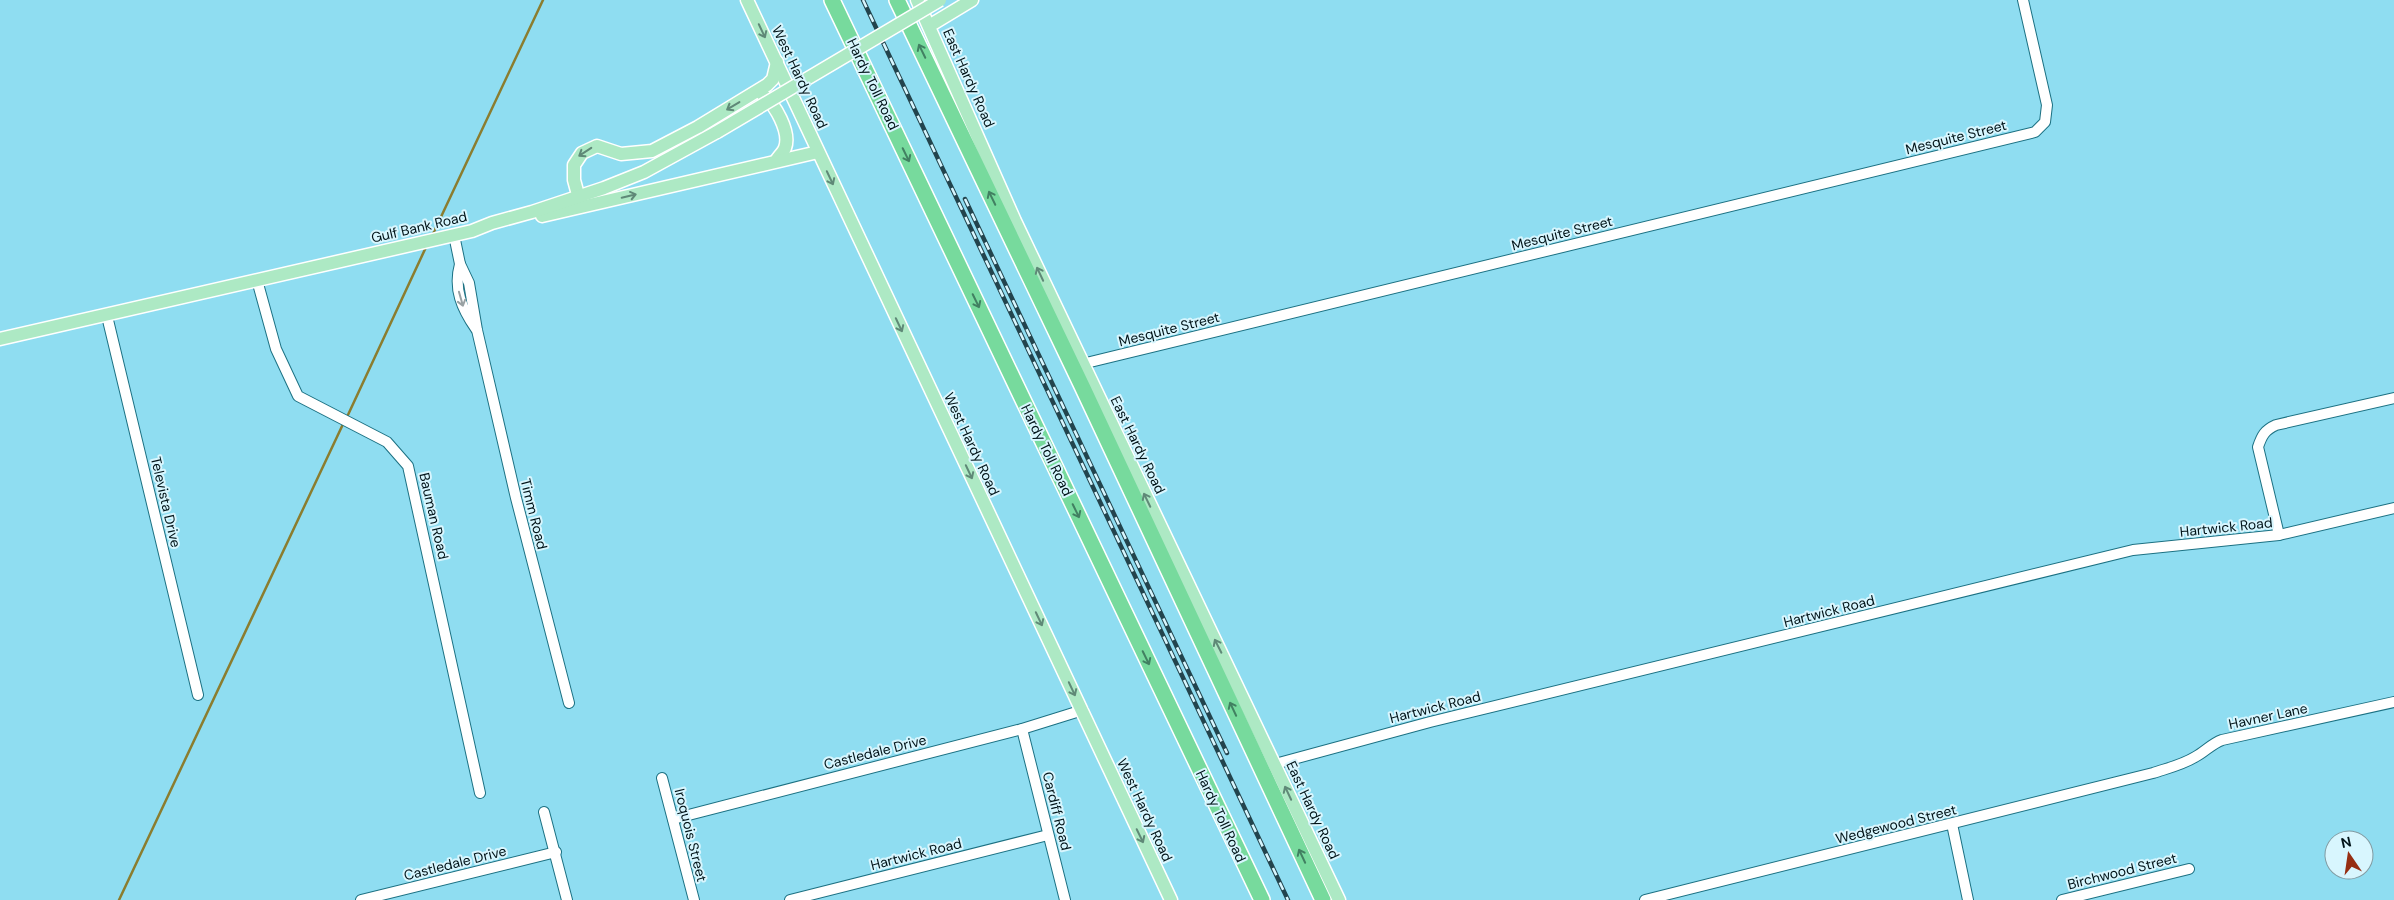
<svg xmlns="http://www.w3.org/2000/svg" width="2394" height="900" viewBox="0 0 2394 900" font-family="'DM Sans',sans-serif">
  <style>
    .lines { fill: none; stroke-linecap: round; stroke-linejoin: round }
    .stream { stroke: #8b7d2f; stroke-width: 2.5 }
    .minor-casing { stroke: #1c7183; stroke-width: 12 }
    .major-casing { stroke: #fff; stroke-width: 15 }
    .highway-casing { stroke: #fff; stroke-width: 18 }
    .minor { stroke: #fff; stroke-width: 10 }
    .major { stroke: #ade9c4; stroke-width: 12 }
    .highway { stroke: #77da9d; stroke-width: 15 }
    .rail-casing { stroke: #23444d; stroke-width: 4.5 }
    .rail { stroke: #d8f6fe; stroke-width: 2.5; stroke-dasharray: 8; stroke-linecap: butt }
    .major-bridge-casing { stroke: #fff; stroke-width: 15; stroke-linecap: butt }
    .major-bridge { stroke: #ade9c4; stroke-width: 12 }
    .oneway { stroke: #5f8977 }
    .oneway2 { stroke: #418061 }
    .oneway3 { stroke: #99a1a3 }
    .labels { text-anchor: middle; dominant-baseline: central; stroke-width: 4; stroke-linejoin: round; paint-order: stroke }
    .street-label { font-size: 14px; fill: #001318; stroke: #d8f6fe }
  </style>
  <rect width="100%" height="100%" fill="#8fddf1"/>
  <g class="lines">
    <!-- stream -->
    <g class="stream">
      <polyline points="432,236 543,0"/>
      <polyline points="347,417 427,245"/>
      <polyline points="119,900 344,422"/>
    </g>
    <defs>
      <g id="minor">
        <polyline points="454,235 460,264 469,283 477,330 516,498 569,703"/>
        <path d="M460,264C453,289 462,309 476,329"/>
        <polyline points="257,280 276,349 298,396 387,442 408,466 480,793"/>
        <polyline points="107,316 198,695"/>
        <polyline points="1082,364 2035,132 2045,122 2047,105 2023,0"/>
        <path d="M2279,535L2258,447C2262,435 2265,430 2276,425L2394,398"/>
        <polyline points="1022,729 1065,900"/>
        <polyline points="1275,764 1430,722 2133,550 2279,535 2394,508"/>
        <polyline points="662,778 694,900"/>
        <polyline points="544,812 567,900"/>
        <polyline points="673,819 1022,729 1083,710"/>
        <polyline points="1952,824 1968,900"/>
        <polyline points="361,900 556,852"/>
        <polyline points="790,900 1048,835"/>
        <path d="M1645,900L2153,773C2168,768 2182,765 2195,757C2205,752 2211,744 2222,740L2394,702"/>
        <polyline points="2062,900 2189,869"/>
      </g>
      <g id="major">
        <polyline points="747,0 1171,900"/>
        <polyline points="917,0 1015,221 1339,900"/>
        <polyline points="929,26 972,0"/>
        <path d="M762,94C775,104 791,132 785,148C783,153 778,157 776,161"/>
        <polyline points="580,202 574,180 574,165 582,153 597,146 621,154 652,151 698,127 767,85 773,79 777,62"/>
        <polyline points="542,216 818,152"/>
        <polyline points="0,339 472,231 492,223 532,212 604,188 644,172 717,132"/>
      </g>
      <g id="highway">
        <polyline points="832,0 1262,900"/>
        <polyline points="897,0 1082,386 1323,900"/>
      </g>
    </defs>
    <!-- minor casing -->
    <use href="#minor" class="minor-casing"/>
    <!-- major casing -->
    <use href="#major" class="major-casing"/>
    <!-- highway casing -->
    <use href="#highway" class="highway-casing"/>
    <!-- minor -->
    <use href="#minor" class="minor"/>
    <!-- major -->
    <use href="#major" class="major"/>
    <!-- highway -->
    <use href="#highway" class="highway"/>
    <defs>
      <g id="rail">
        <polyline points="863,0 1288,900"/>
        <polyline points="965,199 1227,753"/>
      </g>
    </defs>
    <!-- rail casing -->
    <use href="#rail" class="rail-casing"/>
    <!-- rail -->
    <use href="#rail" class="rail"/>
    <defs>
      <polyline id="major-bridge" points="717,132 940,0"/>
    </defs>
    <!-- major-bridge casing -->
    <use href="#major-bridge" class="major-bridge-casing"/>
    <!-- major-bridge -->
    <use href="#major-bridge" class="major-bridge"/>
  </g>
  <!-- one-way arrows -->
  <defs><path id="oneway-shaft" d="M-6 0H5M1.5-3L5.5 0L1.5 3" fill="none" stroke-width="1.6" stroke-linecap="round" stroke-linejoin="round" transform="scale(1.25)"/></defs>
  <g class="oneway">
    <use href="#oneway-shaft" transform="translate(762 31) rotate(65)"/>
    <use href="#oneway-shaft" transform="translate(733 106) rotate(149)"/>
    <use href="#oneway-shaft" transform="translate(585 152) rotate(147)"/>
    <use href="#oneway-shaft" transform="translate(830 178) rotate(65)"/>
    <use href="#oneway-shaft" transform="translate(629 196) rotate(-13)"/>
    <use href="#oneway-shaft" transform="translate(1040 274) rotate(-115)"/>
    <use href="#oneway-shaft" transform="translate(899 325) rotate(65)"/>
    <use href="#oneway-shaft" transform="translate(969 472) rotate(65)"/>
    <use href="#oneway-shaft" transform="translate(1147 500) rotate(-116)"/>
    <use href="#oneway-shaft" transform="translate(1039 619) rotate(65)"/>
    <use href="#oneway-shaft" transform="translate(1218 646) rotate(-117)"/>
    <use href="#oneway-shaft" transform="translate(1072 689) rotate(65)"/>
    <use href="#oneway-shaft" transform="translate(1288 793) rotate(-115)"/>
    <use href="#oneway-shaft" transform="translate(1140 836) rotate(64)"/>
  </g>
  <g class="oneway2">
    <use href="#oneway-shaft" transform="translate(922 51) rotate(-116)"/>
    <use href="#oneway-shaft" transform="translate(906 155) rotate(64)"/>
    <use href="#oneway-shaft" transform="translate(992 198) rotate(-116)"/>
    <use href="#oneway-shaft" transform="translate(976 301) rotate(64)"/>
    <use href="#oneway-shaft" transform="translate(1076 511) rotate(64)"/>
    <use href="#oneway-shaft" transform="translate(1146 658) rotate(64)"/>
    <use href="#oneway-shaft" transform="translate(1233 709) rotate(-115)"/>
    <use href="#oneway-shaft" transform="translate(1302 856) rotate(-115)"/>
  </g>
  <use class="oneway3" href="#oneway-shaft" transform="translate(461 299) rotate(74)"/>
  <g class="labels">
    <!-- street labels -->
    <g class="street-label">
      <text transform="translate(800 77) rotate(65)">West Hardy Road</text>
      <text transform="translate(969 78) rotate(66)">East Hardy Road</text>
      <text transform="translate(873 84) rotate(64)">Hardy Toll Road</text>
      <text transform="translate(1956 137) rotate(-14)">Mesquite Street</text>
      <text transform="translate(419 227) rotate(-13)">Gulf Bank Road</text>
      <text transform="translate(1562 233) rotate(-14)">Mesquite Street</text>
      <text transform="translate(1169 329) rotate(-14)">Mesquite Street</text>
      <text transform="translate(972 444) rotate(65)">West Hardy Road</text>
      <text transform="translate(1138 445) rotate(64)">East Hardy Road</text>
      <text transform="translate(1047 450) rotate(64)">Hardy Toll Road</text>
      <text transform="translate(166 502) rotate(77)">Televista Drive</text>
      <text transform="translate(534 514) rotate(76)">Timm Road</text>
      <text transform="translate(434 516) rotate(77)">Bauman Road</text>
      <text transform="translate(2226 527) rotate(-6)">Hartwick Road</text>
      <text transform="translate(1829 611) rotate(-14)">Hartwick Road</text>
      <text transform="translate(1435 707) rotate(-14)">Hartwick Road</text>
      <text transform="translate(2268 716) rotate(-12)">Havner Lane</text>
      <text transform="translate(875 752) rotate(-14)">Castledale Drive</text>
      <text transform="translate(1145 810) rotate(65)">West Hardy Road</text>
      <text transform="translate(1313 810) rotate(65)">East Hardy Road</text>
      <text transform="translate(1057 811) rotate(76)">Cardiff Road</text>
      <text transform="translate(1221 816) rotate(65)">Hardy Toll Road</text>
      <text transform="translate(1896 824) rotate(-14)">Wedgewood Street</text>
      <text transform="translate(691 835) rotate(76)">Iroquois Street</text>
      <text transform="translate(916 854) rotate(-14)">Hartwick Road</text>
      <text transform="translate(455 863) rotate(-14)">Castledale Drive</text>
      <text transform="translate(2122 871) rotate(-14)">Birchwood Street</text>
    </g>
  </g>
  <!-- north arrow -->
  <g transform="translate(2349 855) rotate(347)"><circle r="24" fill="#d8f6fe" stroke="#829ba2"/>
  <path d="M0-4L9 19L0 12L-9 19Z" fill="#962e12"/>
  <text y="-8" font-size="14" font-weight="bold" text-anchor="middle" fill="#001318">N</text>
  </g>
</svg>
